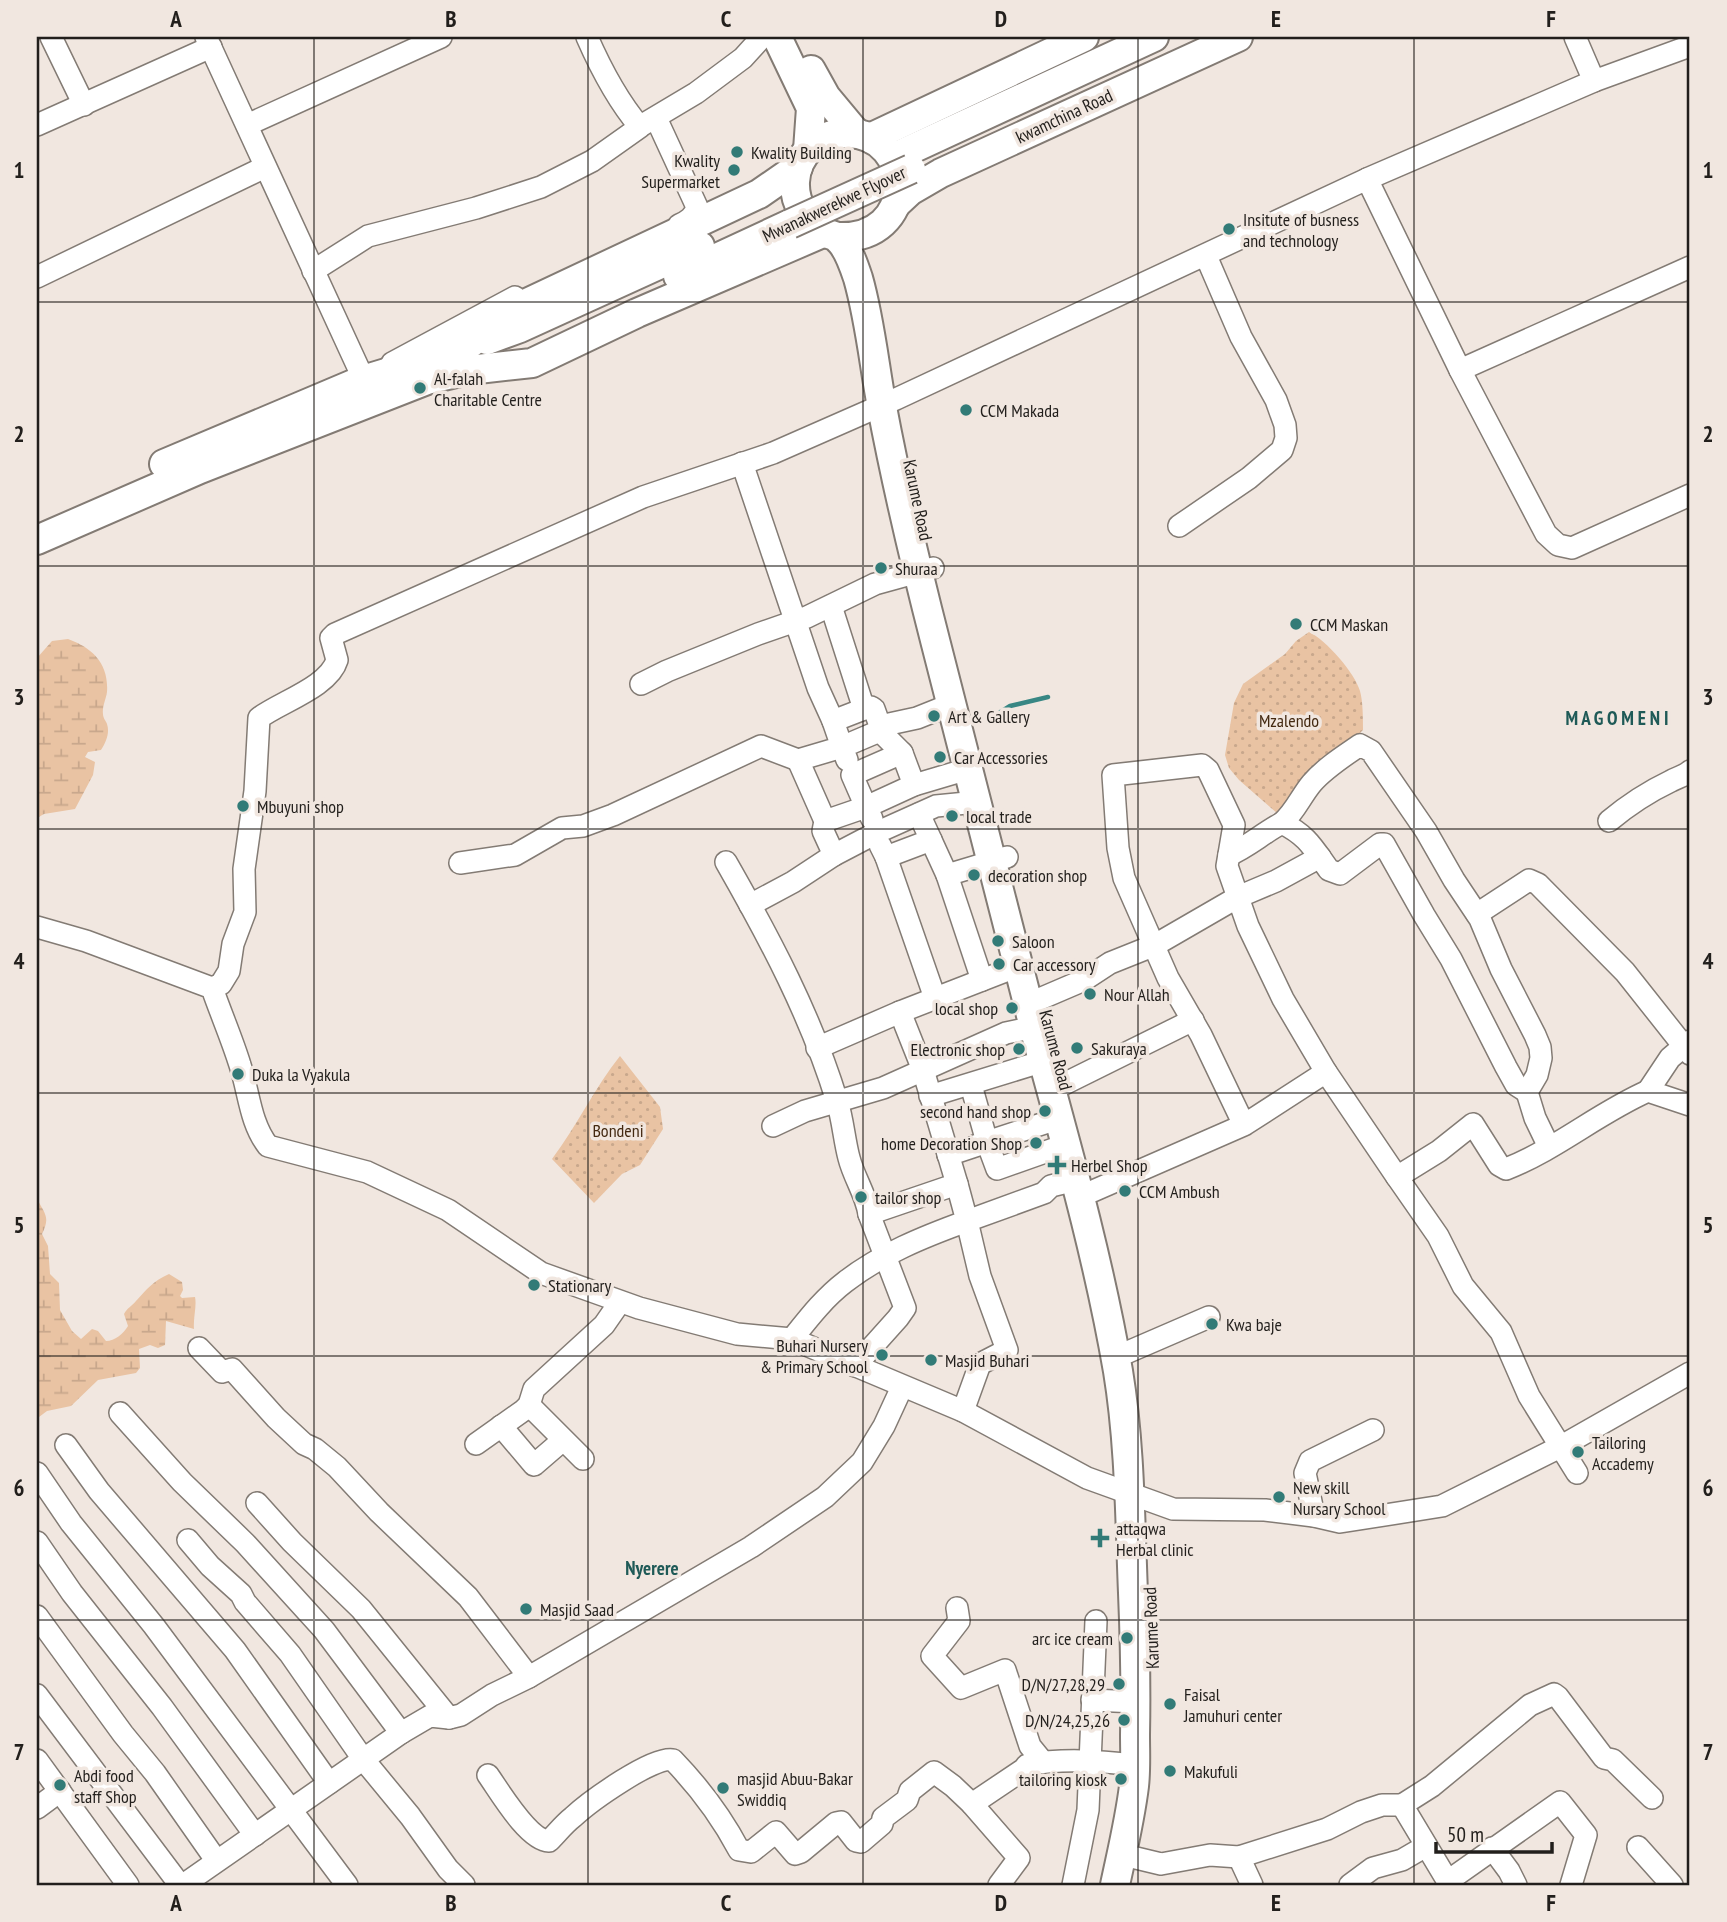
<svg xmlns="http://www.w3.org/2000/svg" width="1727" height="1922" viewBox="0 0 1727 1922" font-family="'PT Sans Narrow',sans-serif">
  <style>
    .wetland { fill: url(#wetland-marsh) }
    .park { fill: url(#park-dots) }
    .lines { fill: none; stroke-linecap: round; stroke-linejoin: round }
    .stream { stroke: #388784; stroke-width: 4.5 }
    .minor-casing { stroke: #837b74; stroke-width: 24 }
    .major-casing { stroke: #837b74; stroke-width: 32 }
    .minor { stroke: #fff; stroke-width: 21 }
    .major { stroke: #fff; stroke-width: 28 }
    .major-bridge-casing { stroke: #837b74; stroke-width: 32; stroke-linecap: butt }
    .major-bridge { stroke: #fff; stroke-width: 28 }
    .grid { fill: none; stroke: #221f1c; stroke-width: 2; stroke-opacity: 0.55 }
    .poi-dot { fill: #327b77; stroke: #f1e7e0; stroke-width: 2.5 }
    .labels { text-anchor: middle; dominant-baseline: central; stroke-width: 7; stroke-linejoin: round; paint-order: stroke }
    .street-label { font-size: 18px; fill: #221f1c; stroke: #f1e7e0 }
    .poi-label { font-size: 18px; fill: #221f1c; stroke: #f1e7e0; text-anchor: start }
    .park-label { font-size: 18px; fill: #432911; stroke: #f1e7e0 }
    .neighbourhood-label { font-size: 19px; font-weight: bold; fill: #1f5a57; stroke: #f1e7e0 }
    .neatline { fill: none; stroke: #221f1c; stroke-width: 2.5 }
    .grid-label { font-size: 23px; text-anchor: middle; font-weight: bold; fill: #221f1c }
  </style>
  <defs>
    <pattern id="wetland-marsh" width="20" height="14" patternUnits="userSpaceOnUse" patternTransform="scale(1.75)"><rect width="20" height="14" fill="#e9c3a3"/><path d="M1 5h8M5 5V1M11 12h8M15 12V8" fill="none" stroke="#c8a78c"/></pattern>
    <pattern id="park-dots" width="8" height="8" patternUnits="userSpaceOnUse" patternTransform="scale(1.75)"><rect width="8" height="8" fill="#e9c3a3"/><path d="M2 2h.1M6 6h.1" fill="none" stroke="#c8a78c" stroke-width="1.8" stroke-linecap="round"/></pattern>
  </defs>
  <rect width="100%" height="100%" fill="#f1e7e0"/>
  <!-- wetland -->
  <g class="wetland">
    <path d="M68,639C93,648 109,664 107,692C106,699 102,707 103,714C103,718 106,721 107,724C110,733 106,742 101,750L88,752L85,757L95,762L93,775L75,809L44,814L37,818V658L52,641Z"/>
    <path d="M37,1198C44,1214 51,1216 42,1234L48,1246L50,1274L59,1283L60,1310L72,1331L81,1339L92,1329L98,1331L106,1341C115,1341 123,1334 128,1326L124,1314C127,1308 132,1306 136,1301C147,1289 153,1281 169,1274L182,1282L183,1290L180,1296L182,1298L195,1297C197,1306 193,1318 194,1329L166,1321L165,1345L158,1348L150,1345L139,1349L140,1368L136,1373L98,1380L71,1406L47,1411L39,1417L37,1428Z"/>
  </g>
  <!-- park -->
  <g class="park">
    <path d="M1309,632C1326,640 1355,673 1360,691C1363,702 1363,718 1363,730L1278,814L1239,780L1229,768L1225,755L1234,703L1243,684L1285,654L1296,641Z"/>
    <path d="M620,1056L660,1107L663,1129L640,1165L622,1174L594,1203L552,1159C577,1126 595,1087 620,1056Z"/>
  </g>
  <g class="lines">
    <!-- stream -->
    <polyline class="stream" points="991,718 1010,706 1048,697"/>
    <defs>
      <g id="minor">
        <polyline points="51,37 84,105"/>
        <polyline points="206,37 369,391"/>
        <polyline points="1575,37 1594,81 1690,46"/>
        <path d="M656,118L697,207C694,217 688,221 679,225"/>
        <polyline points="644,124 696,93 743,58 762,37"/>
        <polyline points="37,125 211,47"/>
        <polyline points="247,125 441,37"/>
        <polyline points="1367,179 1460,370"/>
        <polyline points="1690,267 1460,370 1546,534 1558,545 1572,548 1690,495"/>
        <path d="M313,271L368,236L476,208L541,187L592,161L640,127C617,100 601,69 587,37"/>
        <polyline points="37,277 265,167"/>
        <polyline points="392,363 515,297"/>
        <polyline points="742,463 818,688 833,721"/>
        <polyline points="1179,526 1249,478 1282,450 1286,438 1285,425 1276,400 1241,337 1206,256"/>
        <polyline points="831,606 864,709 871,707 874,709 883,734 902,753 914,785"/>
        <polyline points="641,684 667,671 758,634 807,617 875,584 933,568"/>
        <polyline points="880,726 917,718 952,704"/>
        <polyline points="902,753 852,775 866,807 914,785 968,769"/>
        <polyline points="847,760 842,747 882,730"/>
        <polyline points="825,821 798,760 842,747 833,721 864,709"/>
        <path d="M1609,821C1627,806 1650,791 1671,781C1678,777 1685,776 1690,771"/>
        <path d="M1282,823C1295,812 1301,796 1312,783C1325,768 1344,756 1360,745L1371,751L1426,831L1454,880L1480,919L1501,969L1535,1035L1540,1047L1541,1058L1537,1075L1527,1092L1535,1118L1549,1147"/>
        <polyline points="931,840 947,875 1007,857"/>
        <polyline points="880,845 886,857 931,840 919,814"/>
        <polyline points="834,855 823,831 825,821 866,807 872,819"/>
        <path d="M1229,855C1248,847 1263,833 1282,823C1308,836 1313,848 1329,870L1340,874L1380,844H1384L1424,915L1451,959L1506,1067L1516,1085L1527,1092"/>
        <polyline points="886,857 935,998"/>
        <path d="M726,862C770,939 811,1016 837,1101C843,1120 844,1139 849,1158C854,1178 866,1194 869,1214L905,1308L898,1318L855,1366"/>
        <polyline points="460,863 515,855 562,828 583,826 613,815 761,746 798,760"/>
        <polyline points="947,875 982,980"/>
        <polyline points="750,905 793,882 834,855 878,832 936,806 977,802"/>
        <polyline points="1477,914 1529,880 1538,884 1625,972 1690,1054"/>
        <path d="M37,927L86,941L212,988C221,1014 232,1039 240,1065C249,1092 250,1123 268,1146L367,1172L448,1210L541,1273L639,1308L737,1334L792,1339L963,1411L1087,1478L1173,1509L1265,1510L1314,1516L1340,1522L1442,1506L1560,1447L1690,1373"/>
        <path d="M212,988L221,984L229,971L233,944L245,912L244,869L255,791L259,718C280,702 329,687 337,660L331,638L335,634L643,497L773,453L896,399L1367,179L1594,81"/>
        <polyline points="1042,998 1084,980 1110,963 1155,945 1238,897 1276,881 1320,857"/>
        <polyline points="817,1048 900,1012"/>
        <path d="M1326,1072L1397,1177L1439,1151L1473,1124L1499,1165L1506,1169C1557,1149 1598,1113 1648,1091L1690,1105"/>
        <polyline points="1064,1084 1193,1020"/>
        <polyline points="1648,1091 1670,1058 1690,1041"/>
        <polyline points="930,1096 1044,1061"/>
        <polyline points="1060,1118 987,1142 997,1169 1065,1145"/>
        <polyline points="773,1126 805,1111 883,1088 1006,1033 1035,1027"/>
        <polyline points="948,1155 987,1142 971,1085"/>
        <polyline points="1397,1177 1438,1236 1463,1286 1501,1332 1529,1396 1577,1473"/>
        <polyline points="1093,1191 1244,1125 1201,1035 1168,978 1124,878 1118,848 1113,775 1202,765 1208,770 1234,825 1227,866 1248,926 1283,999 1326,1072 1244,1125"/>
        <polyline points="869,1214 957,1184 923,1070 900,1012 1008,970 1020,969"/>
        <path d="M792,1339C808,1319 824,1298 845,1282C881,1254 923,1237 967,1221L957,1184"/>
        <polyline points="199,1348 222,1372 232,1369 276,1418 304,1444 315,1449 337,1467 379,1512 468,1597 529,1677"/>
        <polyline points="1128,1352 1209,1317"/>
        <polyline points="529,1405 583,1459"/>
        <polyline points="963,1411 980,1364 1007,1350 980,1276 967,1221 1044,1193 1051,1186 1075,1180"/>
        <polyline points="120,1413 182,1482 245,1543 324,1630 401,1733"/>
        <polyline points="501,1426 534,1465 563,1440"/>
        <polyline points="476,1444 524,1410 529,1405 534,1389 604,1325 620,1302"/>
        <polyline points="66,1445 99,1491 235,1650 329,1783"/>
        <polyline points="37,1473 71,1523 154,1626 347,1885"/>
        <polyline points="257,1503 292,1542 361,1609 449,1718"/>
        <polyline points="1314,1516 1305,1473 1310,1461 1373,1430"/>
        <polyline points="188,1540 210,1566 241,1594 245,1602 290,1654 363,1759 410,1816 448,1869 464,1885"/>
        <polyline points="37,1542 72,1593 162,1707 255,1835"/>
        <polyline points="957,1608 959,1621 932,1656 961,1688 1005,1670 1030,1746 1043,1762"/>
        <polyline points="37,1616 123,1734 155,1773 216,1860"/>
        <polyline points="37,1695 180,1885"/>
        <polyline points="1092,1700 1136,1702"/>
        <polyline points="37,1760 128,1885"/>
        <path d="M488,1775C500,1792 528,1840 549,1841C557,1833 564,1824 573,1817C589,1802 654,1755 673,1760C700,1788 721,1816 739,1850L751,1852L776,1832L795,1854L801,1852L836,1823L841,1822L856,1841L861,1842L882,1824L883,1818L907,1800L910,1791L934,1772L953,1786L972,1804L1024,1769L1027,1765C1063,1758 1099,1761 1135,1765"/>
        <polyline points="972,1804 1019,1858 999,1885"/>
        <polyline points="37,1808 60,1791"/>
        <polyline points="1638,1847 1672,1885"/>
        <polyline points="1492,1848 1509,1871 1516,1885"/>
        <polyline points="1239,1857 1252,1885"/>
        <polyline points="1136,1858 1161,1864 1210,1855 1239,1857 1327,1829 1361,1812 1382,1805 1402,1805"/>
        <polyline points="1448,1881 1560,1802 1586,1835 1571,1885"/>
        <polyline points="183,1885 401,1733 430,1716 449,1718 461,1715 492,1695 529,1677 751,1547 825,1497 862,1462 884,1426 902,1387"/>
        <polyline points="1073,1885 1088,1810 1096,1621"/>
        <polyline points="1350,1885 1373,1868 1402,1860 1426,1846"/>
        <polyline points="1450,1885 1402,1805 1432,1786 1530,1705 1554,1694 1558,1697 1604,1758 1613,1760 1652,1798"/>
      </g>
      <g id="major">
        <polyline points="777,37 811,108 808,150"/>
        <polyline points="811,70 826,97 856,133"/>
        <polyline points="870,138 1084,37"/>
        <polyline points="901,154 1154,37"/>
        <polyline points="896,204 910,191 941,173 1238,37"/>
        <path d="M837,237C919,241 916,135 848,133C821,132 796,154 795,182C794,203 806,222 824,232C835,238 832,232 841,242C849,251 854,266 858,278C870,320 874,364 882,407C897,487 916,566 936,644C969,772 1001,900 1034,1027C1065,1141 1098,1255 1118,1371C1130,1444 1130,1520 1133,1593C1135,1641 1136,1688 1135,1735C1135,1752 1136,1769 1134,1786C1130,1819 1122,1852 1115,1885"/>
        <polyline points="678,276 790,224"/>
        <polyline points="487,340 520,328 700,246"/>
        <polyline points="164,464 363,380 462,350 512,310 759,194 798,167"/>
        <polyline points="37,540 200,469 427,380 469,370 532,363 637,313 825,232"/>
      </g>
    </defs>
    <!-- minor casing -->
    <use href="#minor" class="minor-casing"/>
    <!-- major casing -->
    <use href="#major" class="major-casing"/>
    <!-- minor -->
    <use href="#minor" class="minor"/>
    <!-- major -->
    <use href="#major" class="major"/>
    <defs>
      <polyline id="major-bridge" points="790,224 911,169"/>
    </defs>
    <!-- major-bridge casing -->
    <use href="#major-bridge" class="major-bridge-casing"/>
    <!-- major-bridge -->
    <use href="#major-bridge" class="major-bridge"/>
  </g>
  <!-- grid -->
  <path class="grid" d="M314,37V1885M588,37V1885M863,37V1885M1138,37V1885M1414,37V1885M37,302H1690M37,566H1690M37,829H1690M37,1093H1690M37,1356H1690M37,1620H1690"/>
  <!-- markers -->
  <g class="poi-dot">
    <circle cx="737" cy="152" r="7"/>
    <circle cx="734" cy="170" r="7"/>
    <circle cx="1229" cy="229" r="7"/>
    <circle cx="420" cy="388" r="7"/>
    <circle cx="966" cy="410" r="7"/>
    <circle cx="881" cy="568" r="7"/>
    <circle cx="1296" cy="624" r="7"/>
    <circle cx="934" cy="716" r="7"/>
    <circle cx="940" cy="757" r="7"/>
    <circle cx="243" cy="806" r="7"/>
    <circle cx="952" cy="816" r="7"/>
    <circle cx="974" cy="875" r="7"/>
    <circle cx="998" cy="941" r="7"/>
    <circle cx="999" cy="964" r="7"/>
    <circle cx="1090" cy="994" r="7"/>
    <circle cx="1012" cy="1008" r="7"/>
    <circle cx="1077" cy="1048" r="7"/>
    <circle cx="1019" cy="1049" r="7"/>
    <circle cx="238" cy="1074" r="7"/>
    <circle cx="1045" cy="1111" r="7"/>
    <circle cx="1036" cy="1143" r="7"/>
    <path d="M1053.5 1154.5h7v7h7v7h-7v7h-7v-7h-7v-7h7z"/>
    <circle cx="1125" cy="1191" r="7"/>
    <circle cx="861" cy="1197" r="7"/>
    <circle cx="534" cy="1285" r="7"/>
    <circle cx="1212" cy="1324" r="7"/>
    <circle cx="882" cy="1355" r="7"/>
    <circle cx="931" cy="1360" r="7"/>
    <circle cx="1578" cy="1452" r="7"/>
    <circle cx="1279" cy="1497" r="7"/>
    <path d="M1096.5 1527.5h7v7h7v7h-7v7h-7v-7h-7v-7h7z"/>
    <circle cx="526" cy="1609" r="7"/>
    <circle cx="1127" cy="1638" r="7"/>
    <circle cx="1119" cy="1684" r="7"/>
    <circle cx="1170" cy="1704" r="7"/>
    <circle cx="1124" cy="1720" r="7"/>
    <circle cx="1170" cy="1771" r="7"/>
    <circle cx="1121" cy="1779" r="7"/>
    <circle cx="60" cy="1785" r="7"/>
    <circle cx="723" cy="1788" r="7"/>
  </g>
  <g class="labels">
    <!-- street labels -->
    <g class="street-label">
      <text transform="translate(1064 116) rotate(-25)">kwamchina Road</text>
      <text transform="translate(834 204) rotate(-25)">Mwanakwerekwe Flyover</text>
      <text transform="translate(918 500) rotate(78)">Karume Road</text>
      <text transform="translate(1056 1050) rotate(75)">Karume Road</text>
      <text transform="translate(1151 1628) rotate(-92)">Karume Road</text>
    </g>
    <!-- poi labels -->
    <g class="poi-label">
      <text x="751" y="152">Kwality Building</text>
      <text x="720" y="160" text-anchor="end">Kwality<tspan x="720" dy="21">Supermarket</tspan></text>
      <text x="1243" y="219">Insitute of busness<tspan x="1243" dy="21">and technology</tspan></text>
      <text x="434" y="378">Al-falah<tspan x="434" dy="21">Charitable Centre</tspan></text>
      <text x="980" y="410">CCM Makada</text>
      <text x="895" y="568">Shuraa</text>
      <text x="1310" y="624">CCM Maskan</text>
      <text x="948" y="716">Art &amp; Gallery</text>
      <text x="954" y="757">Car Accessories</text>
      <text x="257" y="806">Mbuyuni shop</text>
      <text x="966" y="816">local trade</text>
      <text x="988" y="875">decoration shop</text>
      <text x="1012" y="941">Saloon</text>
      <text x="1013" y="964">Car accessory</text>
      <text x="1104" y="994">Nour Allah</text>
      <text x="998" y="1008" text-anchor="end">local shop</text>
      <text x="1091" y="1048">Sakuraya</text>
      <text x="1005" y="1049" text-anchor="end">Electronic shop</text>
      <text x="252" y="1074">Duka la Vyakula</text>
      <text x="1031" y="1111" text-anchor="end">second hand shop</text>
      <text x="1022" y="1143" text-anchor="end">home Decoration Shop</text>
      <text x="1071" y="1165">Herbel Shop</text>
      <text x="1139" y="1191">CCM Ambush</text>
      <text x="875" y="1197">tailor shop</text>
      <text x="548" y="1285">Stationary</text>
      <text x="1226" y="1324">Kwa baje</text>
      <text x="868" y="1345" text-anchor="end">Buhari Nursery<tspan x="868" dy="21">&amp; Primary School</tspan></text>
      <text x="945" y="1360">Masjid Buhari</text>
      <text x="1592" y="1442">Tailoring<tspan x="1592" dy="21">Accademy</tspan></text>
      <text x="1293" y="1487">New skill<tspan x="1293" dy="21">Nursary School</tspan></text>
      <text x="1116" y="1528">attaqwa<tspan x="1116" dy="21">Herbal clinic</tspan></text>
      <text x="540" y="1609">Masjid Saad</text>
      <text x="1113" y="1638" text-anchor="end">arc ice cream</text>
      <text x="1105" y="1684" text-anchor="end">D/N/27,28,29</text>
      <text x="1184" y="1694">Faisal<tspan x="1184" dy="21">Jamuhuri center</tspan></text>
      <text x="1110" y="1720" text-anchor="end">D/N/24,25,26</text>
      <text x="1184" y="1771">Makufuli</text>
      <text x="74" y="1775">Abdi food<tspan x="74" dy="21">staff Shop</tspan></text>
      <text x="737" y="1778">masjid Abuu-Bakar<tspan x="737" dy="21">Swiddiq</tspan></text>
      <text x="1107" y="1779" text-anchor="end">tailoring kiosk</text>
    </g>
    <!-- park labels -->
    <g class="park-label">
      <text x="1289" y="720">Mzalendo</text>
      <text x="618" y="1130">Bondeni</text>
    </g>
    <!-- neighbourhood labels -->
    <g class="neighbourhood-label">
      <text x="1617" y="718">M A G O M E N I</text>
      <text x="652" y="1568">Nyerere</text>
    </g>
  </g>
  <!-- border -->
  <rect width="1727" height="1922" fill="none" stroke="#f1e7e0" stroke-width="77"/>
  <!-- scale -->
  <path d="M1436 1842v10h116v-10" fill="none" stroke="#221f1c" stroke-width="3.5"/>
  <text x="1447" y="1842" font-size="21" fill="#221f1c" stroke="#f1e7e0" stroke-width="5" paint-order="stroke">50 m</text>
  <rect x="38" y="38" width="1650" height="1846" class="neatline"/>
  <g class="grid-label">
    <text x="176" y="27">A</text>
    <text x="451" y="27">B</text>
    <text x="726" y="27">C</text>
    <text x="1001" y="27">D</text>
    <text x="1276" y="27">E</text>
    <text x="1551" y="27">F</text>
    <text x="19" y="178">1</text>
    <text x="1708" y="178">1</text>
    <text x="19" y="442">2</text>
    <text x="1708" y="442">2</text>
    <text x="19" y="705">3</text>
    <text x="1708" y="705">3</text>
    <text x="19" y="969">4</text>
    <text x="1708" y="969">4</text>
    <text x="19" y="1233">5</text>
    <text x="1708" y="1233">5</text>
    <text x="19" y="1496">6</text>
    <text x="1708" y="1496">6</text>
    <text x="19" y="1760">7</text>
    <text x="1708" y="1760">7</text>
    <text x="176" y="1911">A</text>
    <text x="451" y="1911">B</text>
    <text x="726" y="1911">C</text>
    <text x="1001" y="1911">D</text>
    <text x="1276" y="1911">E</text>
    <text x="1551" y="1911">F</text>
  </g>
</svg>
